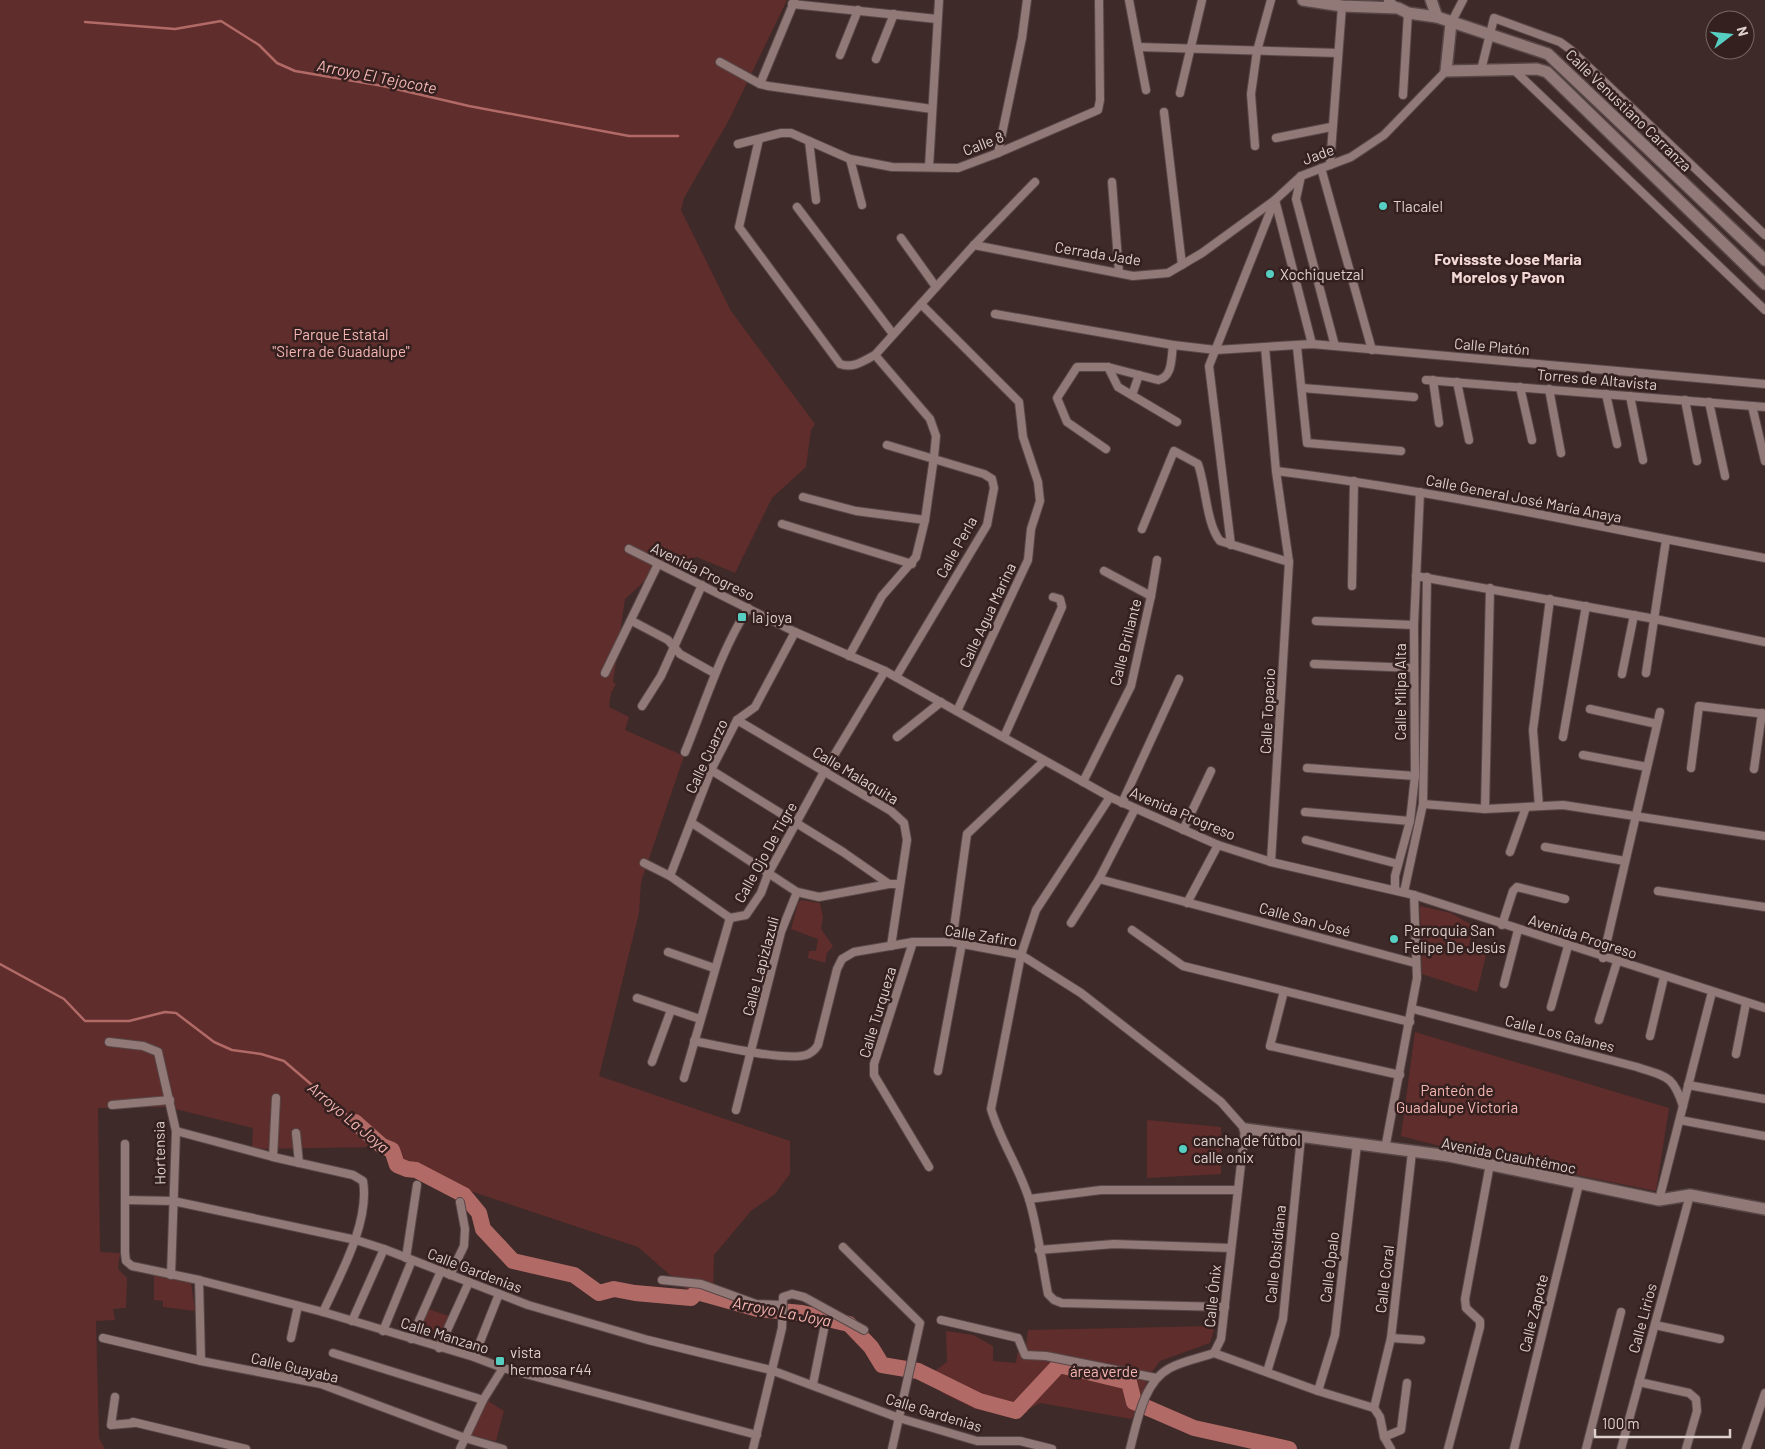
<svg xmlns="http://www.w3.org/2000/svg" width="1765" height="1449" viewBox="0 0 1765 1449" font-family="Barlow,sans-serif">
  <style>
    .green { fill: #5f2d2b }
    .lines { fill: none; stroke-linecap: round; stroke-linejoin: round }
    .stream { stroke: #b26a67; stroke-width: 2.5 }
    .river { stroke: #b26a67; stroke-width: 16 }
    .street-casing { stroke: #584747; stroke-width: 10 }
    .secondary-casing { stroke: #584747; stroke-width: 14 }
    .street { stroke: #917977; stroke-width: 8 }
    .secondary { stroke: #917977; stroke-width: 11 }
    .poi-dot { fill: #57cec2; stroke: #34201f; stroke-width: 2 }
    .labels { text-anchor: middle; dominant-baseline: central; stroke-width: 5; stroke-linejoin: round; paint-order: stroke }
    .street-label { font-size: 15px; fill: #ddd0cf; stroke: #34201f }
    .poi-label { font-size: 15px; fill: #ddd0cf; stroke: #34201f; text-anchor: start }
    .park-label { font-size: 15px; fill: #f6b7b3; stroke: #34201f }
    .water-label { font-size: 16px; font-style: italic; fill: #f6b7b4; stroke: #34201f }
    .neighbourhood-label { font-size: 16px; font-weight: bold; fill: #f3d8d6; stroke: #34201f }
  </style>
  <rect width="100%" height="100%" fill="#3e2a29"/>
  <!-- green -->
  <g class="green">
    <polygon points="0,0 787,0 729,120 684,198 681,210 731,311 815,424 811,430 806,467 772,498 735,573 697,557 660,567 625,599 613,682 616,684 611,693 609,707 629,717 625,730 684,756 641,882 639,913 599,1076 790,1141 790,1174 775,1194 751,1211 714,1255 713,1296 693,1295 638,1247 470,1191 374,1147 252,1149 253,1128 167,1107 98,1108 100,1250 101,1252 120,1253 118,1269 127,1278 126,1308 113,1309 115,1320 96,1321 99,1438 105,1449 0,1449"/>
    <polygon points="801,900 820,903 823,917 821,929 833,946 827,953 825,963 808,958 809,951 816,951 818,939 791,929 798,903"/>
    <polygon points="1420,906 1451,913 1472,925 1469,947 1487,951 1477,992 1422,974"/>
    <polygon points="1415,1032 1669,1108 1656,1191 1471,1154 1401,1136"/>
    <polygon points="1147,1120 1221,1127 1221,1174 1147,1178"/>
    <polygon points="154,1275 191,1283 195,1311 163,1307 163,1301 154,1300"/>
    <polygon points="425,1308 452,1317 446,1331 436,1328 433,1332 428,1331 428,1326 420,1326"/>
    <polygon points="1215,1326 1210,1343 1160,1361 1149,1376 1132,1419 1040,1403 1027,1410 1028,1413 975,1409 944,1394 928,1380 936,1370 947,1362 946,1331 973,1335 993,1346 993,1361 1016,1363 1019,1344 1026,1346 1028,1330"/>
    <polygon points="485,1399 504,1411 496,1441 469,1435"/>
  </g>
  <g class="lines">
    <!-- stream -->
    <g class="stream">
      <polyline points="85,22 175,29 221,21 259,45 277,63 295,71 383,86 469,106 629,136 678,136"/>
      <polyline points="0,964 64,999 85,1021 129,1021 165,1012 176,1013 214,1042 232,1050 261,1054 284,1061 355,1122"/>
    </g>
    <!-- river -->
    <polyline class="river" points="355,1122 382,1146 392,1150 397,1165 407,1169 416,1170 464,1195 479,1213 483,1229 513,1261 574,1275 599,1293 614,1289 635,1293 691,1298 697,1292 758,1309 802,1313 849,1324 871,1347 882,1365 918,1371 979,1401 1016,1411 1059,1365 1129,1382 1134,1402 1194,1428 1289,1449"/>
    <defs>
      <g id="street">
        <polyline points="1129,0 1146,90"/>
        <polyline points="1388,0 1398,8"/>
        <polyline points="792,4 937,19"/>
        <polyline points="1451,23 1463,0"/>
        <polyline points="1138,47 1338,53"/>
        <polyline points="840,55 858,10"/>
        <polyline points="876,59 894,14"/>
        <polyline points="720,62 760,84 768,86 932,109"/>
        <polyline points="1481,70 1494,18 1560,42 1571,50 1765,235"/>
        <polyline points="1514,70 1765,310"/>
        <polyline points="760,84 794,2"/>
        <polyline points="1180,93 1202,0"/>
        <polyline points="1403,95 1408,13"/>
        <polyline points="1164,112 1182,265"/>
        <polyline points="1276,138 1331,127"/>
        <path d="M759,139L739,227L840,364C853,369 863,361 875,355L974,245L1035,182"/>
        <polyline points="809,141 816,200"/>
        <polyline points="738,144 781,133 791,133 850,159 892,167 958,168 998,153 1098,110 1100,100 1099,0"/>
        <polyline points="1255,146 1251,94 1257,51 1271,0"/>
        <polyline points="998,153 1022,38 1027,0"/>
        <polyline points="850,159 862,205"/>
        <polyline points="1330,165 1342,6"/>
        <polyline points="929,167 939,0"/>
        <polyline points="1321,168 1372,350"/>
        <polyline points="1301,176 1296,199 1335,346"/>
        <polyline points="1112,182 1119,273"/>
        <polyline points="1275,200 1312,344"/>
        <polyline points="797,207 893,334"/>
        <polyline points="901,238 936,287"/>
        <polyline points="974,245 1133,276 1168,273 1202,253 1275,200 1301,176 1351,157 1384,135 1446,71"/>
        <polyline points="921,304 1019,402 1023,437 1038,482 1040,501 1031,529 1028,560 957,711"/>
        <polyline points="995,314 1173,345 1216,350 1312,344 1765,384"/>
        <polyline points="1265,347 1276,471 1289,562 1271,862"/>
        <polyline points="1297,347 1307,443 1401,451"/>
        <polyline points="1108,367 1118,387 1177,422"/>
        <polyline points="1426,380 1765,407"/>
        <polyline points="1433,380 1439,423"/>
        <polyline points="1457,382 1469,440"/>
        <polyline points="1520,387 1532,440"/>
        <polyline points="1302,388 1414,397"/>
        <polyline points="1549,389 1561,453"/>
        <polyline points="1606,394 1617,444"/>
        <polyline points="1132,395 1139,375"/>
        <polyline points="1630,396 1643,460"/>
        <polyline points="1685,400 1697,461"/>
        <polyline points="1709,402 1725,476"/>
        <polyline points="1752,406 1765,461"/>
        <polyline points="887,445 984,474 992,479 994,488 987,525 896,677"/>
        <path d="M1106,449L1067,422L1057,398L1077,367H1108L1158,380C1173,377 1171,358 1173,345"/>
        <path d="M1276,471C1440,491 1602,528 1765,558"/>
        <polyline points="803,497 856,511 925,520"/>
        <polyline points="782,524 912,564"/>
        <path d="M1142,529L1174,451L1198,464C1206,486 1206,523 1220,541L1289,562"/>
        <polyline points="1231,545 1209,366 1274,202"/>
        <polyline points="629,549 795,632 885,671 1110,797 1218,845 1271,862 1414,895 1765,1008"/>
        <polyline points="1104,571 1151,596"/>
        <polyline points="1416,576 1655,619 1765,642"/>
        <polyline points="1352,586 1354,481"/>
        <polyline points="632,621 668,640 680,654 714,673"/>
        <polyline points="1316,621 1414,625"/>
        <polyline points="849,656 882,596 916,557 925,520 934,457 936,436 930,419 875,355"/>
        <polyline points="1314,664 1414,668"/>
        <polyline points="605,673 658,564"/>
        <polyline points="1646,673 1666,540"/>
        <polyline points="1622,674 1634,615"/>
        <polyline points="642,706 661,676 702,585"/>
        <polyline points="1590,709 1657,724"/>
        <polyline points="737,720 891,811 904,823 907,840 891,946"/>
        <polyline points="897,737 941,702"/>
        <polyline points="1004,737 1062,607 1060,599 1053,597"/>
        <polyline points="1563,737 1586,606"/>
        <path d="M685,752C705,703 720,653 748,608"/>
        <polyline points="1583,755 1647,767"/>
        <polyline points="1307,768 1415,776"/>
        <polyline points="1691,768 1699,706 1765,714"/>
        <polyline points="1754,769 1762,713"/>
        <polyline points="711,770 843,852 889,884 900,884"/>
        <polyline points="1083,782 1131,686 1151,596 1157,560"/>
        <path d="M1110,797L1036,910L1021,955L991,1109C1000,1140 1019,1167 1029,1199C1038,1229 1042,1263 1048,1294L1054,1300L1062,1303L1225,1307"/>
        <polyline points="1122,803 1179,679"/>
        <polyline points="1423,804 1485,809 1563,805 1765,836"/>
        <polyline points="1539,806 1533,730 1550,599"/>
        <polyline points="1485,809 1490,588"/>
        <polyline points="1305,812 1410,821"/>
        <polyline points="692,823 797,892 819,897 889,884"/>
        <polyline points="1183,830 1211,771"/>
        <polyline points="1306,840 1398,864"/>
        <polyline points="1545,847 1625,861"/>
        <polyline points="1510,852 1526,807"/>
        <polyline points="644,863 670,876 730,918"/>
        <polyline points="670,876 711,770 737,720 755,707 795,632"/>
        <polyline points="1099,879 1415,963"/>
        <polyline points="1395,890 1395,876 1410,821 1415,776 1414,625 1420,492"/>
        <polyline points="1658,891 1765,907"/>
        <polyline points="1404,892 1423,804 1427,577"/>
        <polyline points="1187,903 1218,845"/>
        <polyline points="730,918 746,915 761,893 768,874 824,772 885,671"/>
        <polyline points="1071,923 1099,879 1135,809"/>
        <polyline points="1502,925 1513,891 1517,887 1565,899"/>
        <polyline points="1132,930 1183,966 1410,1022"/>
        <polyline points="913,942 874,1064 874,1075 929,1167"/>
        <polyline points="952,942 967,834 1044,761"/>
        <polyline points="668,952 714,968"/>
        <polyline points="1603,958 1660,712"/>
        <polyline points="1504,984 1518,930"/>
        <polyline points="1284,991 1270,1046 1400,1075"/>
        <polyline points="637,998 700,1019"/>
        <polyline points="1551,1007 1568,946"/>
        <path d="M1413,1009L1637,1067C1667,1077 1673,1075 1683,1106"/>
        <polyline points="1599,1020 1617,962"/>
        <polyline points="1650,1036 1664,977"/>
        <path d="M694,1041C720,1046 783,1061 806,1055C812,1053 815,1050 818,1045L837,969L842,959L854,952L913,942H952L1021,955L1081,993L1221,1102L1245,1129L1221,1339L1214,1353C1200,1358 1183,1361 1170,1368C1143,1382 1137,1423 1130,1449"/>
        <polyline points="109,1042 143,1046 158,1052 176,1131 171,1275"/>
        <polyline points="1736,1054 1746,1003"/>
        <polyline points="652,1062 671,1010"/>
        <polyline points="938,1071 962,943"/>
        <polyline points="684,1078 730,918"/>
        <polyline points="1688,1085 1765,1099"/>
        <polyline points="112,1105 170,1100"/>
        <polyline points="736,1110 781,932 797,892"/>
        <polyline points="1680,1120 1765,1136"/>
        <path d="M176,1131L273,1157L353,1175L363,1181C370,1222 340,1275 323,1312"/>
        <polyline points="296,1133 299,1163"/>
        <polyline points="125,1144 125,1253 126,1261 132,1266 199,1280 323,1312 474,1357 503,1368 757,1435"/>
        <polyline points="1385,1149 1417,978 1414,895"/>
        <polyline points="273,1157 276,1098"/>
        <polyline points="1029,1199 1101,1190 1238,1190"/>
        <polyline points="125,1200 173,1201 356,1240 384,1249 528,1305 648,1340 771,1370 899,1418 977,1441 1020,1441 1052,1449"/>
        <polyline points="1659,1200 1712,992"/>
        <polyline points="843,1247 920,1323 892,1449"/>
        <polyline points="1039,1250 1114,1244 1231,1248"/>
        <polyline points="406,1258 417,1185"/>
        <polyline points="450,1275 464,1246 465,1229 460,1202"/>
        <polyline points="199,1280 201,1361"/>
        <polyline points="662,1280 701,1284 756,1304 782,1305"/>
        <polyline points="941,1320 1018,1338 1025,1355 1046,1356 1156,1378"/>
        <polyline points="352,1321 384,1249"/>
        <polyline points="1655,1325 1720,1339"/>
        <polyline points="383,1331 412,1260"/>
        <polyline points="103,1338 201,1361 321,1384 465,1438 503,1449"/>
        <polyline points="291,1338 298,1306"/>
        <polyline points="1391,1338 1421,1340"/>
        <polyline points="411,1339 441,1271"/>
        <polyline points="439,1348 469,1282"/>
        <polyline points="333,1353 483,1400"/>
        <polyline points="1214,1353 1318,1391 1374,1408 1380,1417 1384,1437 1391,1449"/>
        <polyline points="474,1357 499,1294"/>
        <polyline points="1267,1372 1283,1319 1301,1137"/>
        <polyline points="1639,1382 1689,1393 1696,1399 1697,1411 1686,1449"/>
        <polyline points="813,1384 824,1329"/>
        <polyline points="1318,1391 1335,1335 1357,1144"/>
        <polyline points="115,1397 111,1425 134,1423"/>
        <polyline points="1374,1408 1391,1338 1412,1152"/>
        <polyline points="133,1422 246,1449"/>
        <polyline points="1384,1437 1401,1430 1407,1383"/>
        <polyline points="460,1449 483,1400 503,1368"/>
        <polyline points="753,1449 782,1328 783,1297 792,1294 804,1297 864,1330"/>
        <polyline points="1448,1449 1480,1327 1480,1321 1466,1308 1465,1299 1490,1164"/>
        <polyline points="1514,1449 1579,1184"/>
        <polyline points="1586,1449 1621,1312"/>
        <polyline points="1621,1449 1690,1195"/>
        <polyline points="1746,1449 1765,1393"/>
      </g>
      <g id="secondary">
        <polyline points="1303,0 1342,6 1398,8 1408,13 1437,17 1548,54 1765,260"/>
        <polyline points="1431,0 1437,17"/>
        <polyline points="1451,23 1446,71 1537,69 1547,72 1765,284"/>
        <polyline points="1245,1129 1449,1156 1659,1200 1690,1195 1765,1209"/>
      </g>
    </defs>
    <!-- street casing -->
    <use href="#street" class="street-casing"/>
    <!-- secondary casing -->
    <use href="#secondary" class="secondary-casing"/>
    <!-- street -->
    <use href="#street" class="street"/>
    <!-- secondary -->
    <use href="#secondary" class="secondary"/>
  </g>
  <!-- markers -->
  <g class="poi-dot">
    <circle cx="1383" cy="206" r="5"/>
    <circle cx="1270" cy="274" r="5"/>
    <rect x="737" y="612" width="10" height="10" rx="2.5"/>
    <circle cx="1394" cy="939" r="5"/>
    <circle cx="1183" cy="1149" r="5"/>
    <rect x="495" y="1356" width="10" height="10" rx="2.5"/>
  </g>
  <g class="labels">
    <!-- street labels -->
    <g class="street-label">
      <text transform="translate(1629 110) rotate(44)">Calle Venustiano Carranza</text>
      <text transform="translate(983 143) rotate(-21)">Calle 8</text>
      <text transform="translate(1318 154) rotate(-20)">Jade</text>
      <text transform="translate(1098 253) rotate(9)">Cerrada Jade</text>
      <text transform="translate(1492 346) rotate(5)">Calle Platón</text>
      <text transform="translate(1597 379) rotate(5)">Torres de Altavista</text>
      <text transform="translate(1524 498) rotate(11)">Calle General José María Anaya</text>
      <text transform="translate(956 547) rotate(-61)">Calle Perla</text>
      <text transform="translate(703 571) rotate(26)">Avenida Progreso</text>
      <text transform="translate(987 615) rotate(-65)">Calle Agua Marina</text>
      <text transform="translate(1125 642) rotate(-76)">Calle Brillante</text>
      <text transform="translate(1400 692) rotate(-90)">Calle Milpa Alta</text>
      <text transform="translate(1267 711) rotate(-87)">Calle Topacio</text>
      <text transform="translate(706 756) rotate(-65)">Calle Cuarzo</text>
      <text transform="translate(856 775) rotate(31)">Calle Malaquita</text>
      <text transform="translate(1183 813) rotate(23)">Avenida Progreso</text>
      <text transform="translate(765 852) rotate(-61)">Calle Ojo De Tigre</text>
      <text transform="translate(1305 919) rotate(15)">Calle San José</text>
      <text transform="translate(981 935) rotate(9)">Calle Zafiro</text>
      <text transform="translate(1583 936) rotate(18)">Avenida Progreso</text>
      <text transform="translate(760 966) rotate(-75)">Calle Lapizlazuli</text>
      <text transform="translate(877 1012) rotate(-73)">Calle Turqueza</text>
      <text transform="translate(1560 1033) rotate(14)">Calle Los Galanes</text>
      <text transform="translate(159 1153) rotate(-91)">Hortensia</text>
      <text transform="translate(1509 1155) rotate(11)">Avenida Cuauhtémoc</text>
      <text transform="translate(1275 1254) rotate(-84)">Calle Obsidiana</text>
      <text transform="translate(1329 1267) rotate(-83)">Calle Ópalo</text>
      <text transform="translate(475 1270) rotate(21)">Calle Gardenias</text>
      <text transform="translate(1384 1279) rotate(-83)">Calle Coral</text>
      <text transform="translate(1212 1296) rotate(-84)">Calle Ónix</text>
      <text transform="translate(1533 1313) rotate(-76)">Calle Zapote</text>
      <text transform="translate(1642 1318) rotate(-75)">Calle Lirios</text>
      <text transform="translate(445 1335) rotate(17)">Calle Manzano</text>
      <text transform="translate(295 1367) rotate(13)">Calle Guayaba</text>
      <text transform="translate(934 1412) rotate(17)">Calle Gardenias</text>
    </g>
    <!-- poi labels -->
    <g class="poi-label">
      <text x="1393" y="206">Tlacalel</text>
      <text x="1280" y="274">Xochiquetzal</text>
      <text x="752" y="617">la joya</text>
      <text x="1404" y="930">Parroquia San<tspan x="1404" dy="17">Felipe De Jesús</tspan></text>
      <text x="1193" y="1140">cancha de fútbol<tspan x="1193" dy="17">calle onix</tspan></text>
      <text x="510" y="1352">vista<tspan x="510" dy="17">hermosa r44</tspan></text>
    </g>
    <!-- park labels -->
    <g class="park-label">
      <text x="341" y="334">Parque Estatal<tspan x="341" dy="17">"Sierra de Guadalupe"</tspan></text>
      <text x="1457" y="1090">Panteón de<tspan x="1457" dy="17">Guadalupe Victoria</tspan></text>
      <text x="1104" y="1371">área verde</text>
    </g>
    <!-- water labels -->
    <g class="water-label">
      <text transform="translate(377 76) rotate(11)">Arroyo El Tejocote</text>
      <text transform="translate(349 1117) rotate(40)">Arroyo La Joya</text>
      <text transform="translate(782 1311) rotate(11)">Arroyo La Joya</text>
    </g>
    <!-- neighbourhood labels -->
    <g class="neighbourhood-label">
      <text x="1508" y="258">Fovissste Jose Maria<tspan x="1508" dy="18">Morelos y Pavon</tspan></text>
    </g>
  </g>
  <!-- north arrow -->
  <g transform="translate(1730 35) rotate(74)"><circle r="24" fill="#34201f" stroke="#786665"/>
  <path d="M0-4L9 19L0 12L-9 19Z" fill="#57cec2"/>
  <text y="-8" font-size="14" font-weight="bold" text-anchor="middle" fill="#ddd0cf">N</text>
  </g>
  <!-- scale -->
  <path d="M1595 1429v8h135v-8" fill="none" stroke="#ddd0cf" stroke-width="2.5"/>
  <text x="1602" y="1429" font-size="15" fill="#ddd0cf" stroke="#34201f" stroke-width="4" paint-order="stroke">100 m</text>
</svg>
